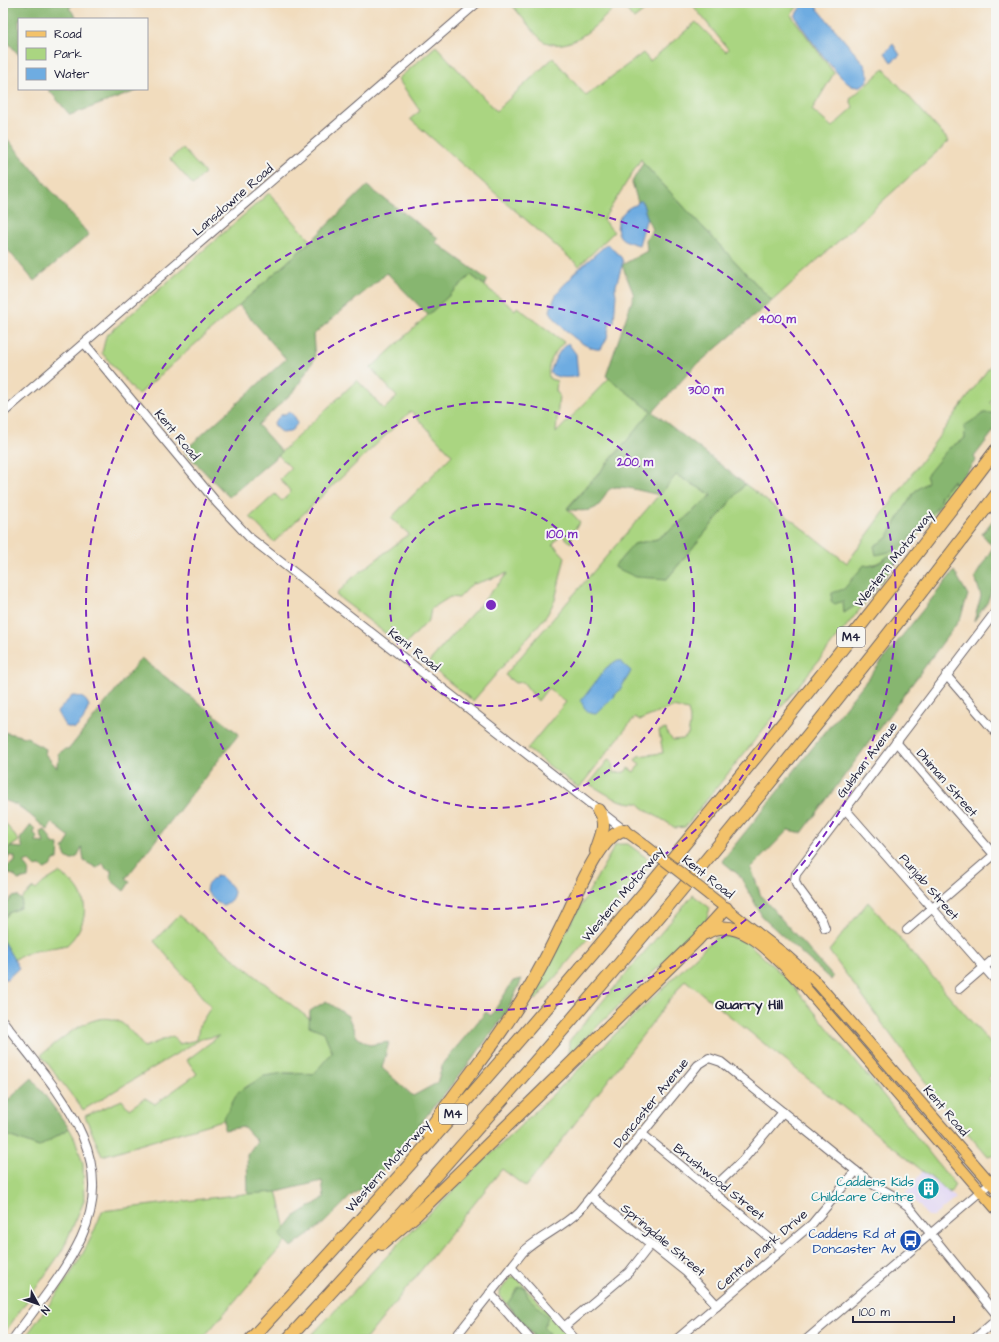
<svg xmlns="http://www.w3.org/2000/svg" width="999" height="1342" viewBox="0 0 999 1342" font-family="'Architects Daughter',sans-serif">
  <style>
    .built { fill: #e0d4f4 }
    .green { fill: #aad581; stroke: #667c5e }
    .forest { fill: #87b66f; stroke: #546c55 }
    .water { fill: #6eace1; stroke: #48678e }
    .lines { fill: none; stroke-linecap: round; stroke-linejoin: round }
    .minor-casing { stroke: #6a6368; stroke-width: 10 }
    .major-casing { stroke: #6a6368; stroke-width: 12 }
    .highway-casing { stroke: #6a6368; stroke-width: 14 }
    .minor { stroke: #fff; stroke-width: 8 }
    .major { stroke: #f3c26a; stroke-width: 10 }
    .highway { stroke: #f3c26a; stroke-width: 12 }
    .major-bridge-casing { stroke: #6a6368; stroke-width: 12; stroke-linecap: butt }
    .major-bridge { stroke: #f3c26a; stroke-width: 10 }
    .ring { fill: none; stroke: #7b2cbf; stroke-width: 2; stroke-dasharray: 7 5 }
    .labels { text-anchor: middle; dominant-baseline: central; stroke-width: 4; stroke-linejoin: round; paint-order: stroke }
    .shield { fill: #f6f6f2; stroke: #626272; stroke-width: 1 }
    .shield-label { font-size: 12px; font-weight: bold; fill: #22223b }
    .street-label { font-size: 13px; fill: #22223b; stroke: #f6f6f2 }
    .culture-label { font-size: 13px; fill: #0d838f; stroke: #f6f6f2; text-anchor: end }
    .transit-label { font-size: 13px; fill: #164399; stroke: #f6f6f2; text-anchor: end }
    .neighbourhood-label { font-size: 14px; font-weight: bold; fill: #22223b; stroke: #f6f6f2 }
    .centre { fill: #7b2cbf; stroke: #f6f6f2; stroke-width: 2 }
    .ring-label { font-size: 12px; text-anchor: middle; font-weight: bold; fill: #7b2cbf; stroke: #f6f6f2; stroke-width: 4; stroke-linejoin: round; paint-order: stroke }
  </style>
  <rect width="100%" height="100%" fill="#f6f6f2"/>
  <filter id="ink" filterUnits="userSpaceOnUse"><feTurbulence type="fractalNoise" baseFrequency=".025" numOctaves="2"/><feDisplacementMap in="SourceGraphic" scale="8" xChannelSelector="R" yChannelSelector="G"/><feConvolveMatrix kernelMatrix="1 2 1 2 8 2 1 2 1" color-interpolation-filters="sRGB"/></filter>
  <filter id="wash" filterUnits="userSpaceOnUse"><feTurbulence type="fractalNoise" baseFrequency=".012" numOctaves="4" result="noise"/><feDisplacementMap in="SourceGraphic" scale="16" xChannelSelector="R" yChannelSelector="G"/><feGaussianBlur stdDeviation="0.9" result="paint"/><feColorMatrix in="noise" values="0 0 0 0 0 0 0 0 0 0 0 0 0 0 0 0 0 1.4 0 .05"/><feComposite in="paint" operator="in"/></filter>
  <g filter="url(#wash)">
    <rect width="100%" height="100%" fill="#f1dcbd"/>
    <!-- built -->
    <polygon class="built" points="923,1171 956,1198 934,1216 927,1216 919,1205 905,1193"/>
    <!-- green -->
    <g class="green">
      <path d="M510,3H620C601,19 574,54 545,42C538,39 517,10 510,3Z"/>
      <polygon points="621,3 654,3 634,19"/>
      <polygon points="691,3 800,3 791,15 834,73 812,110 832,127 853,108 850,99 884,69 949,141 772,301 643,163 641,159 603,220 614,232 579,266 410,119 420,111 398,79 436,46 496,111 553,58 586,96 643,53 650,61 696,22 726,52 728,49"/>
      <polygon points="182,148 205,173 193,185 170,159"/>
      <polygon points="269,193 311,241 138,395 102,353 106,336"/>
      <path d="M471,275L515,310L517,307L564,342C556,350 544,367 550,379L557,381L556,391L559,395L556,433L609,378L653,412L567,508L580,522L573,532L571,543L561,534L553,544L565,557L555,600L547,615L473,701L427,664L508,573L474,584V582L459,598L450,597L431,609L429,620L403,647L336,595L351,579L409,534L391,518L452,455L411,411L274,542L250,517L275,494L282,501L291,492L280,479L291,468L278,455L357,380L384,409L397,397L371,368Z"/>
      <path d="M996,358V393L990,403L996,409V416L992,413L965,438L948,449L928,482L914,492L889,537L880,544L899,550L939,505L941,496L954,480V484H957L895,565L893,557L888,556C881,562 877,563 869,566C849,575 841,593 844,613L877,588L685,827L675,828C663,818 648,814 638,803C618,804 606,793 589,784L609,759L612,761L613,773L625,772L628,768L634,772L640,764L635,760L638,756L663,753L659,731L666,729L668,735L673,740L683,739L688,735C690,727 691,718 688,710L672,707L640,720L635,717L579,788L527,749L566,702L548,688L538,701L523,682L515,683L505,675L676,475L712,495L677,525L657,539L634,544L614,567L667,579L745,484L847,563Z"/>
      <polygon points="5,823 19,841 3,852 3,824"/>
      <polygon points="616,844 628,844 652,862 536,1000 530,995"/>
      <path d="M59,873C91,891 92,921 67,945L30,952L13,960L3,941V916L33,888L36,890L43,883Z"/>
      <polygon points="693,895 710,908 706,921 568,1055 569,1041"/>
      <polygon points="868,902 996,1050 996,1071 988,1078 996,1087 996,1155 988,1157 935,1095 829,951"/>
      <path d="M179,915L342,1045L347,1074L284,1073L226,1119L102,1156L85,1116L122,1100L129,1109L145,1098L155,1104L197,1074L187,1060L219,1036L201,1039L83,1110L41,1055C59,1041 93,1009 118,1021C126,1024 138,1040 144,1047L173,1036L179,1044L197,1040L199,1026L211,1007L154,941Z"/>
      <polygon points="728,936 748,943 788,980 880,1091 955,1185 950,1193 685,980 526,1187 502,1169 366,1339 308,1339 407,1235 715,938"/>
      <polygon points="69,1128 75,1139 83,1164 84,1201 62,1251 3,1335 3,1134 39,1147"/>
      <path d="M277,1190L288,1239L202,1339H24C55,1296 84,1262 102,1211Z"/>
      <polygon points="511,1277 516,1277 572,1339 532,1339 533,1335 500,1297 500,1291"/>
    </g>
    <!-- forest -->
    <g class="forest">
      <polygon points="3,3 75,3 69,8 78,19 19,19 19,55 3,37"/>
      <polygon points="48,89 138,89 139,90 70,115"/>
      <polygon points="3,134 89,235 34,281 3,244"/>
      <path d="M643,163L772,301L693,368L653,412L745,484L667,579L636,577L614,567L634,544L657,539L677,525L712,495L676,475L660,495C649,493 625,486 616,487C597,489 612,518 567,509L620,449L651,411L606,376L634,295L622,265L647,251L646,240L653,229L639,206L632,182Z"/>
      <polygon points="367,186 438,238 435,242 488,280 484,285 471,275 428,315 387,273 313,335 315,358 295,390 258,425 282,452 229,497 184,451 286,359 239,305 311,241"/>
      <polygon points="984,413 992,413 996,416 996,428 974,457 976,460 957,484 954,484 953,480 941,496 939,505 899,550 876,555 874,546 889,537 889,534 914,492 928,482 926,476 948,449 965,438 964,426"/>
      <polygon points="996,516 996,578 987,603 974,621 981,596 975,577 993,547 982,534"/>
      <path d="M888,556L893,557L895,565C878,587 868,598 844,613L843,601L835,604L831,601L832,593L844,589L864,565C873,568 881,562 888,556Z"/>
      <polygon points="954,571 968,595 960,619 802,833 788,830 751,868 761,896 833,977 831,980 763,918 740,876 722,861"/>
      <path d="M141,658L239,734L126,878L130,882L124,891L111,880V870L106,869L103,863L97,868L84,861L82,847L77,857L71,860L66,857L63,849L70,837L52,823L48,830C32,818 23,805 3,800V732L30,738L32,742L46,749L45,754L57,768V763L60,759L58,754L65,749H69Z"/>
      <polygon points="31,825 35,829 34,833 37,838 36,842 44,843 40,832 45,830 53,843 59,845 58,859 54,860 52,865 45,869 40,866 35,867 29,861 24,863 29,869 28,878 18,880 14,875 9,874 6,867 15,862 15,857 10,855 3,866 3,852 11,847 23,848 20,839"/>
      <polygon points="18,896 22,901 20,908 9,913 3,920 3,902 8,902 12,897"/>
      <polygon points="522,979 508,1010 474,1057 378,1176 351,1196 324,1223 292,1247 280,1235 294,1217 324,1198 322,1181 277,1192 248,1194 247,1155 257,1141 244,1127 224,1130 224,1118 238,1092 264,1076 284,1073 314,1074 332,1052 324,1032 309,1026 310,1011 326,1001 348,1016 357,1037 369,1045 389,1042 382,1068 413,1096 437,1083 443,1063 486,1012 491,1016 513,981"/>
      <polygon points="32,1078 69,1128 39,1147 3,1134 3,1105"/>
      <polygon points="519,1287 524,1287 528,1297 548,1317 544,1327 549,1333 542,1339 535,1339 534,1335 507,1304"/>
    </g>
    <!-- water -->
    <g class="water">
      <path d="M803,3H813L864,64L869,76C867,83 860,89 852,86C840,81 802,29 795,16Z"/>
      <polygon points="893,44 900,55 891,62 885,53"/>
      <path d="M639,201H642L647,217L639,245C635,244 628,242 624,240C609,230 622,207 636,205Z"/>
      <path d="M607,244L621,257L623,262L615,289L616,295L614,322H610L607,338L601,349C586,352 557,325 550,311C552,302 556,294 562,287C566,282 570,281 573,274Z"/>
      <path d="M568,343L576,354L578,376C569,378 558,379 550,373C554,361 558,351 568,343Z"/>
      <polygon points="290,412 295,417 297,424 290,432 282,433 275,427 274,422 281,415"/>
      <path d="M616,661H620L631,671L629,675L619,691L596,714C588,714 584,708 581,701L606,668Z"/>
      <path d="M72,696C81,696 86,698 89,706L83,720L75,729L65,726L57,712Z"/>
      <path d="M216,876L222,877L234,890C234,898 230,902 223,905L217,903L206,891L207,885Z"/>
      <polygon points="3,941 19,968 7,979 3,979"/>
    </g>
  </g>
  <g filter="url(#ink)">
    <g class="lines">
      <defs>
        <g id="minor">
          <polyline points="85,344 217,503 250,538 624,830"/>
          <polyline points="3,413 477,3"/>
          <polyline points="946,675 996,733"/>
          <polyline points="896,742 996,857"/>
          <polyline points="845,809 996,981"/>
          <polyline points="825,928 822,920 797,886 795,880 796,874 996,611"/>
          <polyline points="907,930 994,855"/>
          <polyline points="959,989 996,957"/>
          <path d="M3,1021C51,1085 122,1152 81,1238C64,1274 36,1307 13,1339"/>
          <polyline points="641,1133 783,1249"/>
          <polyline points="711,1190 742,1161 783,1112"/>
          <polyline points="592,1197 686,1272 717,1305"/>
          <polyline points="511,1267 575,1339"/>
          <polyline points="490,1293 530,1339"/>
          <polyline points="565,1326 629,1272 651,1244"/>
          <path d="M454,1339L523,1252C540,1236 562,1228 579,1211L698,1065L709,1058L721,1062L856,1171L874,1185L896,1197L908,1206L996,1314"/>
          <polyline points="677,1339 812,1224 856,1171"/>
          <polyline points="807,1339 996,1178"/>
          <polyline points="974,1339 996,1320"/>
        </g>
        <g id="major">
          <polyline points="624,830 646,846"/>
          <polyline points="709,895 787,956 818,984 996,1189"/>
          <polyline points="798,979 996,1209"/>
        </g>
        <g id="highway">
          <path d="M596,851C601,835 608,825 598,810"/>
          <path d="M706,933C741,911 780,962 803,984"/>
          <path d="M427,1133C456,1091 489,1052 516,1009C536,979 552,946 568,913C578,892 601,834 624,830"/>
          <polyline points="382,1244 416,1215 697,940 726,908"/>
          <path d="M251,1339C514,1056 763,758 996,450"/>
          <path d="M288,1339C536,1069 774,787 996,495"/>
        </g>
      </defs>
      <!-- minor casing -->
      <use href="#minor" class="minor-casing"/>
      <!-- major casing -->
      <use href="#major" class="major-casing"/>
      <!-- highway casing -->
      <use href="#highway" class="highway-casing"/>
      <!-- minor -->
      <use href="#minor" class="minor"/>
      <!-- major -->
      <use href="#major" class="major"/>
      <!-- highway -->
      <use href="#highway" class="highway"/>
      <defs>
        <polyline id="major-bridge" points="646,846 709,895"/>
      </defs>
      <!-- major-bridge casing -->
      <use href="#major-bridge" class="major-bridge-casing"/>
      <!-- major-bridge -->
      <use href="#major-bridge" class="major-bridge"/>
    </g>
  </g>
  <!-- distance rings -->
  <g class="ring">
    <circle cx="491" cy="605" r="101"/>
    <circle cx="491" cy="605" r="203"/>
    <circle cx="491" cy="605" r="304"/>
    <circle cx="491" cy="605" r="405"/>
  </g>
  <!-- icons -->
  <defs>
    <symbol id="building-disc" viewBox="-11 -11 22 22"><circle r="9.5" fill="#0f9aa8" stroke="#f6f6f2"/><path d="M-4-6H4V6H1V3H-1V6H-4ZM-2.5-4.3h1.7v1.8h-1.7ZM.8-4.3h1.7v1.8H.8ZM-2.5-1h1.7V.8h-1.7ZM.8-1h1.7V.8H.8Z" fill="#fff"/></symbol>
    <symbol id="bus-disc" viewBox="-11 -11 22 22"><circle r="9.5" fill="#1a4fb4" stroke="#f6f6f2"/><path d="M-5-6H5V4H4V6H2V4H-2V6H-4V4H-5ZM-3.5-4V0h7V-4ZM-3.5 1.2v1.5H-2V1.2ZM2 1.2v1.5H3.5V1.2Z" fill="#fff"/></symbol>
  </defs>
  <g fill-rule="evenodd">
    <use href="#building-disc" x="916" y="1176" width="25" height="25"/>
    <use href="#bus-disc" x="898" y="1228" width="25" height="25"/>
  </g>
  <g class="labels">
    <!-- shield labels -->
    <g class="shield">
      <rect x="837" y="627" width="28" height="20" rx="3"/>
      <rect x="439" y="1104" width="28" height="20" rx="3"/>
    </g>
    <g class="shield-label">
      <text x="851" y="637">M4</text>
      <text x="453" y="1114">M4</text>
    </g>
    <!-- street labels -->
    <g class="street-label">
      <text transform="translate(233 200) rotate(-41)">Lansdowne Road</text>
      <text transform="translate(177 435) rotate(50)">Kent Road</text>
      <text transform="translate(894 559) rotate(-52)">Western Motorway</text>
      <text transform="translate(414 650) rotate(38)">Kent Road</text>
      <text transform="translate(867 760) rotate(-53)">Gulshan Avenue</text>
      <text transform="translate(947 783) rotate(49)">Dhiman Street</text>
      <text transform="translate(708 877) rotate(38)">Kent Road</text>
      <text transform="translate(929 887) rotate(49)">Punjab Street</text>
      <text transform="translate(623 894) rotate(-50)">Western Motorway</text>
      <text transform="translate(651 1103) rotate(-51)">Doncaster Avenue</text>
      <text transform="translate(946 1111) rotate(49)">Kent Road</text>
      <text transform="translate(388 1166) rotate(-48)">Western Motorway</text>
      <text transform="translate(719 1182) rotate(39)">Brushwood Street</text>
      <text transform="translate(663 1240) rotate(40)">Springdale Street</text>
      <text transform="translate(762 1250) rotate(-41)">Central Park Drive</text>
    </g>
    <!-- culture labels -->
    <g class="culture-label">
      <text x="914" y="1182">Caddens Kids<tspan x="914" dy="15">Childcare Centre</tspan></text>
    </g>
    <!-- transit labels -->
    <g class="transit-label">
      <text x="896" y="1234">Caddens Rd at<tspan x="896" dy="15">Doncaster Av</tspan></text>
    </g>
    <!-- neighbourhood labels -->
    <g class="neighbourhood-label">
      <text x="749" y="1005">Quarry Hill</text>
    </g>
  </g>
  <circle cx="491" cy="605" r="6" class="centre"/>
  <g class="ring-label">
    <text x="777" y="323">400 m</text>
    <text x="706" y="394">300 m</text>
    <text x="635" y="466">200 m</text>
    <text x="562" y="538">100 m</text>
  </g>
  <!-- margin -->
  <rect width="999" height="1342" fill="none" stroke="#f6f6f2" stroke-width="16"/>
  <!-- legend -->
  <rect x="18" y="18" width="130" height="72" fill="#f6f6f2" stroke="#a1a1a9"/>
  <rect x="26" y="31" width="20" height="6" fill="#f3c26a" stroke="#a1a1a9"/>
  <text x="54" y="38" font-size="12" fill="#22223b">Road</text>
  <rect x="26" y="48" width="20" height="12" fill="#aad581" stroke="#a1a1a9"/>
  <text x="54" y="58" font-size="12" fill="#22223b">Park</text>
  <rect x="26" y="68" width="20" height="12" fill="#6eace1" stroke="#a1a1a9"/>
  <text x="54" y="78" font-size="12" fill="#22223b">Water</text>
  <!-- north arrow -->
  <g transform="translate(38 1304) rotate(130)" stroke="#f6f6f2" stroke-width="3" paint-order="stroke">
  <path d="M0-3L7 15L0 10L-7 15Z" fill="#22223b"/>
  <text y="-6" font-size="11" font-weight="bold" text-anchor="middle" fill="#22223b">N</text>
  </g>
  <!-- scale -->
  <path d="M853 1316v6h101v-6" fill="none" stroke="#22223b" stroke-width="2"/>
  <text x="859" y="1316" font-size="12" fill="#22223b" stroke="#f6f6f2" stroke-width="3" paint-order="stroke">100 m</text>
</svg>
